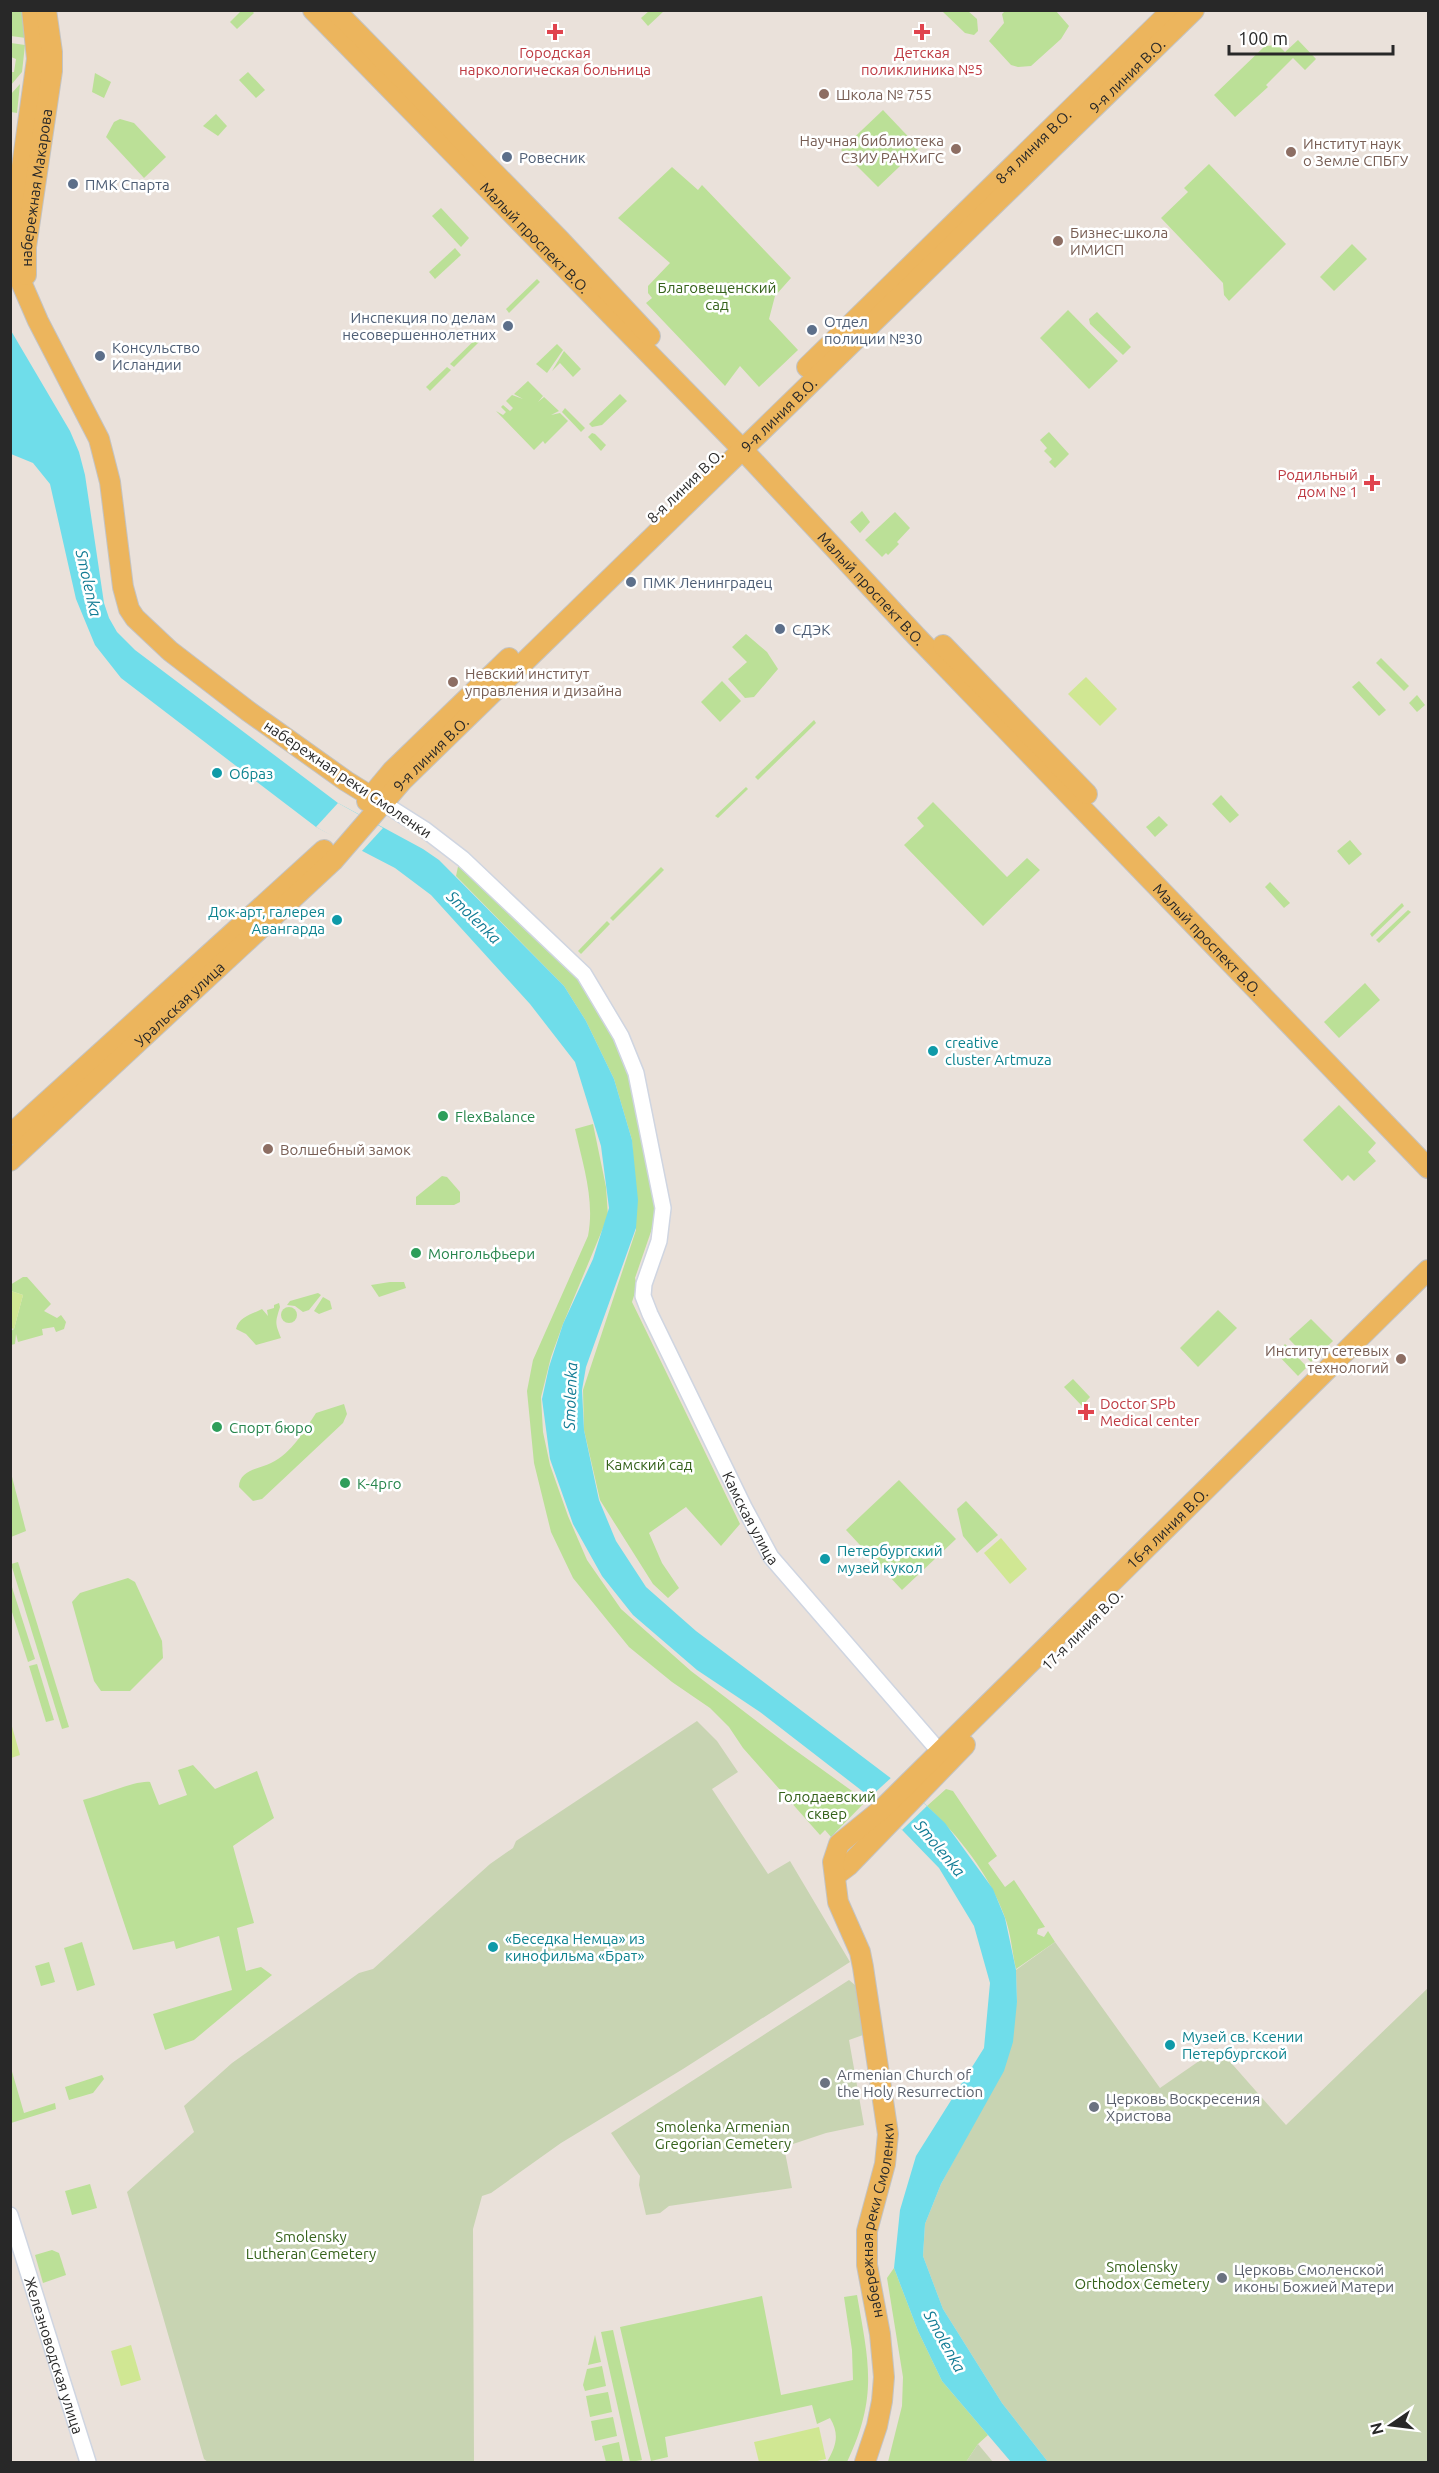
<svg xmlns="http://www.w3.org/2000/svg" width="1439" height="2473" viewBox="0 0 1439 2473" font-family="Ubuntu,sans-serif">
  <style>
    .green { fill: #bbe097 }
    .cemetery { fill: #c8d4b2 }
    .pitch { fill: #d0e793 }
    .water { fill: #6fddea }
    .pier { fill: #eae1da }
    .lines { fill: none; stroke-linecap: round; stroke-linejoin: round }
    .minor-casing { stroke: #cfd5e1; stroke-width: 18 }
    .major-casing { stroke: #c3c3c3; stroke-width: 22 }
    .minor { stroke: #fff; stroke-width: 15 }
    .major { stroke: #ecb55d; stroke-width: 20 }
    .health-dot { fill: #e0444e; stroke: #fff; stroke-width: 2 }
    .education-dot { fill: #8d6e63; stroke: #fff; stroke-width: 2 }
    .service-dot { fill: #5c6f8a; stroke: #fff; stroke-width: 2 }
    .culture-dot { fill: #0f9aa8; stroke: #fff; stroke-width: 2 }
    .leisure-dot { fill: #2e9e5b; stroke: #fff; stroke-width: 2 }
    .worship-dot { fill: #6b7280; stroke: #fff; stroke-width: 2 }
    .labels { text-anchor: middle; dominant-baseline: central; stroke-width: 5; stroke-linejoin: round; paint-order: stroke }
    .health-label { font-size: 15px; fill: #be3a42; stroke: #fff }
    .street-label { font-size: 15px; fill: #282828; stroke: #fff }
    .education-label { font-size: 15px; fill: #785e54; stroke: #fff; text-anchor: start }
    .service-label { font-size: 15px; fill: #4e5e75; stroke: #fff; text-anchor: start }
    .park-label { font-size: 15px; fill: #35621b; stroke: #fff }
    .culture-label { font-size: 15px; fill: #0d838f; stroke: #fff; text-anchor: start }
    .leisure-label { font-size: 15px; fill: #27864d; stroke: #fff; text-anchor: start }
    .worship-label { font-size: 15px; fill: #5b616d; stroke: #fff; text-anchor: start }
    .water-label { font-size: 16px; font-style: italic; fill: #117b94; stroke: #fff }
  </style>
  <rect width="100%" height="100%" fill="#eae1da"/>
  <!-- green -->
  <g class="green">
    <polygon points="242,10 252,11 254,13 237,29 230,22"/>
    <polygon points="12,11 24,11 26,38 11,36"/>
    <polygon points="649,11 649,10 664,11 648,26 641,18"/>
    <polygon points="942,11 968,11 977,19 978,31 974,35 965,33"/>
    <polygon points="1005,11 1056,11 1069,26 1061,39 1031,66 1018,67 1011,65 989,41 1004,23 1002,14"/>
    <polygon points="1298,40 1316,59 1305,70 1293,58 1266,85 1268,87 1235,117 1214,95 1265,46 1278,45 1285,52"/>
    <polygon points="11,43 25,45 22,72 11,85 11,72 14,72 16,59 11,57"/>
    <polygon points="248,72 265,90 256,98 239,80"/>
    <polygon points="95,73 111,82 104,98 92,92"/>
    <polygon points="20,84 17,113 11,112 11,94"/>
    <polygon points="883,110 919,148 878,187 841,150"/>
    <polygon points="216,114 227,126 218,136 203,126"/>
    <polygon points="120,119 134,123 166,157 144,178 106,137 114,122"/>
    <polygon points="1209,164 1286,244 1229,301 1224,295 1223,283 1161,218 1188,192 1184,188"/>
    <polygon points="672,167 698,190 702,185 791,278 775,296 769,319 798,350 759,387 740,366 725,386 646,303 652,298 648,293 648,286 670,263 618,218"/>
    <polygon points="441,208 469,238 461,247 432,216"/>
    <polygon points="1352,244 1367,259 1334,291 1320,277"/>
    <polygon points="455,248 461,255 435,279 429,272"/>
    <polygon points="537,279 540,282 509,313 506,309"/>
    <polygon points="1068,310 1118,361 1089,389 1040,338"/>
    <polygon points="1097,312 1131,347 1123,355 1090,324 1089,319"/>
    <polygon points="483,332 486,335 454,367 450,364"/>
    <polygon points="557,344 563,350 547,373 536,364"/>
    <polygon points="564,351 581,369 573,377 560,363 552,371"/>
    <polygon points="447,367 451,370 430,391 426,387"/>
    <polygon points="528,381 543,396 538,402 544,397 559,411 551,415 560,413 568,421 545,444 543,441 534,450 496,411 503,415 506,412 501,407 503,405 510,411 513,408 506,401 512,395 523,399 514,394"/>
    <polygon points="620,394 627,401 602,425 592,427 589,424"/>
    <polygon points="565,408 585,428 581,432 562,412"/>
    <polygon points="1049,432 1069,454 1055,468 1049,462 1052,459 1044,451 1047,448 1040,440"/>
    <polygon points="592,433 595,434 606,445 601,451 588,437"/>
    <polygon points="862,511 870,522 860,533 850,522"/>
    <polygon points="895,512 910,528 897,542 899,544 888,555 886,553 882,557 865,540"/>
    <polygon points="746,634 767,652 778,669 754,697 745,698 728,679 747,662 732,647"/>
    <polygon points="1381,658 1409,686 1404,691 1376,663"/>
    <polygon points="722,681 741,701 720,722 701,702"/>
    <polygon points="1359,681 1386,710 1379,716 1352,687"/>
    <polygon points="1417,695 1425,705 1417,712 1409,703"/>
    <polygon points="814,720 816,723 758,780 755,777"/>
    <polygon points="746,787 748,789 718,818 715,816"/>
    <polygon points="1221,795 1239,815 1230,823 1212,804"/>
    <polygon points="933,802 1007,877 1027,858 1040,870 983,926 904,845 924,826 917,818"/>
    <polygon points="1159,816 1168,825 1155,837 1146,827"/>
    <polygon points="1350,840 1362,854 1349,865 1337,851"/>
    <polygon points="459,862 578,975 607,1024 632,1075 656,1206 656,1217 635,1278 637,1286 632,1302 740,1524 721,1546 686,1507 649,1533 662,1563 679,1588 668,1598 653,1584 600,1500 584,1430 583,1390 636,1230 632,1140 614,1079 586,1021 564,986 456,876"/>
    <polygon points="661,867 664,870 613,921 610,918"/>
    <polygon points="1270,882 1290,903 1284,908 1265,887"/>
    <polygon points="1402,903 1404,906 1372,937 1370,934"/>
    <polygon points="1408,910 1411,912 1379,943 1376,940"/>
    <polygon points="607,921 610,924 581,954 578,951"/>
    <polygon points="1365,983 1380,1000 1339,1038 1324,1022"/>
    <polygon points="1339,1105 1376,1143 1368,1152 1376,1161 1354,1181 1348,1175 1342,1181 1303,1140"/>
    <path d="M593,1124L606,1187L608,1216L563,1324L551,1357L541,1397L543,1432L550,1465L568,1516L587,1560L621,1609L691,1671L788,1745L866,1801L831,1837L825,1830L820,1835L743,1748L729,1727L710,1708L672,1682L629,1647L573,1578L551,1532L534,1463L527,1391L533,1360L588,1236C595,1200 583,1165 575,1129Z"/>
    <polygon points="442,1176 447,1177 460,1192 460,1202 454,1205 416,1205 416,1197"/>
    <polygon points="23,1277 27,1277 51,1304 44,1311 57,1318 61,1315 66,1322 64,1329 56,1332 54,1327 42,1329 43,1335 18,1342 16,1334 15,1344 11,1345 11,1331 14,1329 23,1295 11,1291 10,1285"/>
    <polygon points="390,1282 404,1282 406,1288 379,1297 371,1285"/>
    <polygon points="318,1293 321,1295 309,1310 303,1312 295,1306 287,1305 290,1301"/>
    <polygon points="323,1297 330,1301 332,1309 319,1314 314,1311"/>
    <path d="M279,1303L280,1307C275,1323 275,1323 281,1338L256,1345L246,1334L236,1329C239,1317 250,1315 262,1309L268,1316L267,1310L274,1308V1305Z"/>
    <circle cx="289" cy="1315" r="8"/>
    <polygon points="1218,1310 1237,1328 1198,1367 1180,1348"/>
    <polygon points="1311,1319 1333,1341 1311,1362 1289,1339"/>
    <polygon points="1285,1344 1307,1367 1298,1376 1276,1353"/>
    <polygon points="1073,1379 1090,1397 1082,1406 1064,1387"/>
    <path d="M344,1404L347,1414L343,1423L262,1499L253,1501L239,1487C239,1470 259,1469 271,1463C292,1453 304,1431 316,1413Z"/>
    <polygon points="11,1473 26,1531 11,1537 10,1537"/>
    <polygon points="899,1480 956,1539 902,1590 846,1530"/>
    <polygon points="966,1501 998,1535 977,1553 963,1536 957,1509"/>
    <polygon points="18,1562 69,1727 62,1729 11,1564"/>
    <polygon points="128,1578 135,1582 162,1641 163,1658 130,1691 101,1691 94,1681 72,1602 80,1593"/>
    <polygon points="10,1581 35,1659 28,1662 11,1609"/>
    <polygon points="37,1664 54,1720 46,1722 29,1666"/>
    <path d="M193,1765L215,1789L257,1771L274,1818L233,1846L254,1923L237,1928L246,1971L261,1967L272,1975L194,2040L165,2050L153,2014L232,1990L219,1936L176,1949L174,1941L133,1950L83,1800C101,1796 136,1780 150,1782L159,1805L187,1795L178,1770Z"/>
    <path d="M946,1789L953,1791L997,1856L988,1863L1005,1887L1014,1880L1045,1927L1038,1929L1037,1934L1044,1937L1048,1931L1055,1942L1016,1969C1012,1952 1011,1932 1004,1915C989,1874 958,1835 927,1806Z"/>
    <polygon points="82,1942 95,1985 77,1991 64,1948"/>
    <polygon points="49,1962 55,1982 41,1986 35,1966"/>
    <polygon points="11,2068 24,2113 55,2103 56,2109 11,2123"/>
    <polygon points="102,2075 104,2079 93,2093 69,2100 65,2087"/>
    <polygon points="90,2184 97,2208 72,2215 65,2191"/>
    <polygon points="52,2250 59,2253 66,2275 43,2283 35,2255"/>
    <polygon points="894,2268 918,2331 942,2381 988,2435 978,2444 966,2462 888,2462 902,2406 903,2377 887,2278"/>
    <path d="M857,2295C869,2363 878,2397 847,2462H827C836,2446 840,2435 830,2418L817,2424L812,2405L665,2437L668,2457L651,2461L620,2327L762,2296L781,2395L853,2380L852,2350L844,2297Z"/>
    <polygon points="613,2330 642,2460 630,2462 601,2332"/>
    <polygon points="595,2335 601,2362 588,2365"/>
    <polygon points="602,2366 606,2386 585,2391 583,2385 587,2369"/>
    <polygon points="608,2392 612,2412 590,2417 586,2396"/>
    <polygon points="613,2417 617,2436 595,2441 591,2421"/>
    <polygon points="619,2442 623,2462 606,2462 602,2446"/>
  </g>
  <!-- cemetery -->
  <g class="cemetery">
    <polygon points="697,1721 717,1741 738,1772 712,1789 768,1874 790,1861 850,1962 683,2069 561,2143 491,2193 482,2196 473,2229 474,2462 208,2462 204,2459 127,2192 194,2132 184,2106 232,2063 359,1973 373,1969 490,1864 513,1848 516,1841"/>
    <polygon points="1055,1942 1160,2088 1218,2048 1286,2125 1428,1988 1428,2462 1048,2462 1002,2403 943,2309 923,2256 925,2224 941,2184 967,2136 1017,2002 1016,1970"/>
    <polygon points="849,1980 855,1985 863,2035 849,2040 864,2125 826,2133 784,2147 792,2188 669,2206 660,2213 646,2215 639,2185 640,2176 611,2133"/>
    <polygon points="978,2444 993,2462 966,2462"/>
  </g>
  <!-- pitch -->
  <g class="pitch">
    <polygon points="1086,677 1117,709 1100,726 1068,694"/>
    <polygon points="11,1291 23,1295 14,1329 11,1328"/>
    <polygon points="1001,1538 1027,1569 1010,1584 984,1553"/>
    <polygon points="11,1723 20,1755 11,1758 10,1758"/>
    <polygon points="131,2345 141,2380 121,2386 111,2351"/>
    <polygon points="819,2427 826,2459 813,2462 759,2462 754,2442"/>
  </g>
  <!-- water -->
  <polygon class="water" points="10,329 70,431 79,452 85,475 104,603 109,618 117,632 135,650 338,803 423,849 439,860 564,986 586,1021 614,1079 632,1140 638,1200 636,1228 586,1367 582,1390 584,1430 599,1500 616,1541 646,1587 696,1631 925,1804 945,1823 993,1889 1005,1918 1016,1970 1017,2002 1013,2042 1004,2071 941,2184 925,2224 923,2256 943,2309 1002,2403 1048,2462 1011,2462 942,2381 918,2331 894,2268 900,2210 916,2156 984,2048 990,1983 974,1926 939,1868 870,1797 760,1712 697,1670 633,1615 602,1576 573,1524 550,1459 542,1399 549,1367 563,1324 593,1259 609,1208 601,1146 575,1062 530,1004 431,895 395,868 316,827 121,678 95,645 76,599 50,484 33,463 11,454"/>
  <!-- pier -->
  <g class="pier">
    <polygon points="338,803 383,828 361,852 316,827"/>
    <polygon points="892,1777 927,1806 902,1830 870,1797"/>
  </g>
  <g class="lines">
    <defs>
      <g id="minor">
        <path id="s1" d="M383,803L424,829L463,859L584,974L621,1036L636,1073L663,1208L659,1241L644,1284L643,1296L650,1314L744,1507L771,1557L946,1759"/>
        <path id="s2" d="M10,2215L88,2462"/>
      </g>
      <g id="major">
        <polyline points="32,10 37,59 11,245 15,268 38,321 99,439 110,482 123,587 129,609 135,618 170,651 248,711 346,781 380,802"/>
        <path id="s3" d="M313,10L742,449L916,636L1428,1168"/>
        <polyline points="335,10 560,240 650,336"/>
        <path id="s4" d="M26,275V247L52,71V52L46,10"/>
        <path id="s5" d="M807,367L1172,10"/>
        <polyline points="943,645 1087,794"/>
        <polyline points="367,801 392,771 509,658"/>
        <polyline points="10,1135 324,850"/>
        <path id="s6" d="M10,1161L333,861L403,780L1194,10"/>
        <polyline points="836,1875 848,1866 965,1745"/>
        <path id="s7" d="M865,2462L877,2426L882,2401L884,2377L880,2334L867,2265V2231L885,2164L888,2134L863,1967L860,1952L838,1902L833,1862L839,1844L882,1809L1428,1270"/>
      </g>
    </defs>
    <!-- minor casing -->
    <use href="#minor" class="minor-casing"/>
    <!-- major casing -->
    <use href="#major" class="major-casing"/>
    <!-- minor -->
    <use href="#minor" class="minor"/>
    <!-- major -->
    <use href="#major" class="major"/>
  </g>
  <!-- markers -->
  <g class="health-dot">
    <path d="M552 23h6v6h6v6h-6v6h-6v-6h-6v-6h6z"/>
    <path d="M919 23h6v6h6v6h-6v6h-6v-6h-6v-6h6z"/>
    <path d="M1369 474h6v6h6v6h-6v6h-6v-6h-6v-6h6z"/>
    <path d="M1083 1403h6v6h6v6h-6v6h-6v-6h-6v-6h6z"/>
  </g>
  <g class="education-dot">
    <circle cx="824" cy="94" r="6"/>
    <circle cx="956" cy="149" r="6"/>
    <circle cx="1291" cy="152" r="6"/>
    <circle cx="1058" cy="241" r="6"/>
    <circle cx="453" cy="682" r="6"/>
    <circle cx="268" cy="1149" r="6"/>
    <circle cx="1401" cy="1359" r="6"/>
  </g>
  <g class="service-dot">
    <circle cx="507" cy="157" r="6"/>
    <circle cx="73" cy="184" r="6"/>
    <circle cx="508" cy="326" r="6"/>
    <circle cx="812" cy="330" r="6"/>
    <circle cx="100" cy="356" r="6"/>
    <circle cx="631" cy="582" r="6"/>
    <circle cx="780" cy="629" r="6"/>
  </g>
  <g class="culture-dot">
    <circle cx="217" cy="773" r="6"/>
    <circle cx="337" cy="920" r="6"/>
    <circle cx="933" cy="1051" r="6"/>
    <circle cx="825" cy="1559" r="6"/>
    <circle cx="493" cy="1947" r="6"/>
    <circle cx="1170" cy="2045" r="6"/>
  </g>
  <g class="leisure-dot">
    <circle cx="443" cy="1116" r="6"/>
    <circle cx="416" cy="1253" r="6"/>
    <circle cx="217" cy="1427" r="6"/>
    <circle cx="345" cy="1483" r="6"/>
  </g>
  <g class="worship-dot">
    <circle cx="825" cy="2083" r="6"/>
    <circle cx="1094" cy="2107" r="6"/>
    <circle cx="1222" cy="2278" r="6"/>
  </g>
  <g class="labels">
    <!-- health labels -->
    <g class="health-label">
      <text x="555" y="52">Городская<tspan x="555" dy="17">наркологическая больница</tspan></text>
      <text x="922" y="52">Детская<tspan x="922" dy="17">поликлиника №5</tspan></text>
      <text x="1358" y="474" text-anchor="end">Родильный<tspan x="1358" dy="17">дом № 1</tspan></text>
      <text x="1100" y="1403" text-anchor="start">Doctor SPb<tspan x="1100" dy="17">Medical center</tspan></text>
    </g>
    <!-- street labels -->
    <g class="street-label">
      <text stroke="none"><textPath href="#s6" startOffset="1558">9-я линия В.О.</textPath></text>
      <text stroke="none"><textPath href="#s5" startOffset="316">8-я линия В.О.</textPath></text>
      <text stroke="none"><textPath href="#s4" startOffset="88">набережная Макарова</textPath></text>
      <text stroke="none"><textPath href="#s3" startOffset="318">Малый проспект В.О.</textPath></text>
      <text stroke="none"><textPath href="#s6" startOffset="1072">9-я линия В.О.</textPath></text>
      <text transform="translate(685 486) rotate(-44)">8-я линия В.О.</text>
      <text stroke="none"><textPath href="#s3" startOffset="804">Малый проспект В.О.</textPath></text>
      <text stroke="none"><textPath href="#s6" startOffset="586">9-я линия В.О.</textPath></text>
      <text transform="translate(348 779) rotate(34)">набережная реки Смоленки</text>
      <text stroke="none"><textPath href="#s3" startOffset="1290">Малый проспект В.О.</textPath></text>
      <text stroke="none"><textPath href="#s6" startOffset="231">Уральская улица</textPath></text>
      <text stroke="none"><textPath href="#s1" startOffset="852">Камская улица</textPath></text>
      <text stroke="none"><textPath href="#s7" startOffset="1088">16-я линия В.О.</textPath></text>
      <text transform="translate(1082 1630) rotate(-45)">17-я линия В.О.</text>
      <text stroke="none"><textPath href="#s7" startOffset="246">набережная реки Смоленки</textPath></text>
      <text stroke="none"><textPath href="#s2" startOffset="147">Железноводская улица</textPath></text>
    </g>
    <!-- education labels -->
    <g class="education-label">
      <text x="836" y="94">Школа № 755</text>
      <text x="944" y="140" text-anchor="end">Научная библиотека<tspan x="944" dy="17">СЗИУ РАНХиГС</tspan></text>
      <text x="1303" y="143">Институт наук<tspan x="1303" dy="17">о Земле СПБГУ</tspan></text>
      <text x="1070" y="232">Бизнес-школа<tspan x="1070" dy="17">ИМИСП</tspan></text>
      <text x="465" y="673">Невский институт<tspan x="465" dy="17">управления и дизайна</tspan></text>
      <text x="280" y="1149">Волшебный замок</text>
      <text x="1389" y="1350" text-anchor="end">Институт сетевых<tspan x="1389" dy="17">технологий</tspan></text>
    </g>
    <!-- service labels -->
    <g class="service-label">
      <text x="519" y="157">Ровесник</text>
      <text x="85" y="184">ПМК Спарта</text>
      <text x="496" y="317" text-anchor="end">Инспекция по делам<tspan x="496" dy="17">несовершеннолетних</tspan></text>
      <text x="824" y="321">Отдел<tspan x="824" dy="17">полиции №30</tspan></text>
      <text x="112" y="347">Консульство<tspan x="112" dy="17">Исландии</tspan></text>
      <text x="643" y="582">ПМК Ленинградец</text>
      <text x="792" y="629">СДЭК</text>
    </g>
    <!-- park labels -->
    <g class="park-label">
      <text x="717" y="287">Благовещенский<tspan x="717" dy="17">сад</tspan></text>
      <text x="649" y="1464">Камский сад</text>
      <text x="827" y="1796">Голодаевский<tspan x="827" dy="17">сквер</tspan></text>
      <text x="723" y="2126">Smolenka Armenian<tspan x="723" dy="17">Gregorian Cemetery</tspan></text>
      <text x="311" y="2236">Smolensky<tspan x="311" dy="17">Lutheran Cemetery</tspan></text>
      <text x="1142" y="2266">Smolensky<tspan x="1142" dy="17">Orthodox Cemetery</tspan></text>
    </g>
    <!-- culture labels -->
    <g class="culture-label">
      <text x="229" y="773">Образ</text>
      <text x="325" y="911" text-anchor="end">Док-арт, галерея<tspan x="325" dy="17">Авангарда</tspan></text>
      <text x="945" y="1042">creative<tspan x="945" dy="17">cluster Artmuza</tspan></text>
      <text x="837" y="1550">Петербургский<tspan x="837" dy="17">музей кукол</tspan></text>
      <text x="505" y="1938">«Беседка Немца» из<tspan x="505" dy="17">кинофильма «Брат»</tspan></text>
      <text x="1182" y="2036">Музей св. Ксении<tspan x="1182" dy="17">Петербургской</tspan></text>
    </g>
    <!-- leisure labels -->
    <g class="leisure-label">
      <text x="455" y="1116">FlexBalance</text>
      <text x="428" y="1253">Монгольфьери</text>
      <text x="229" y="1427">Спорт бюро</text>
      <text x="357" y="1483">K-4pro</text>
    </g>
    <!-- worship labels -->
    <g class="worship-label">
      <text x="837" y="2074">Armenian Church of<tspan x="837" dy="17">the Holy Resurrection</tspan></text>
      <text x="1106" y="2098">Церковь Воскресения<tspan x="1106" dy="17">Христова</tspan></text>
      <text x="1234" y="2269">Церковь Смоленской<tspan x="1234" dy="17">иконы Божией Матери</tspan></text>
    </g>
    <!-- water labels -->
    <g class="water-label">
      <text transform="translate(89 583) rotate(77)">Smolenka</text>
      <text transform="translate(474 917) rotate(44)">Smolenka</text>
      <text transform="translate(570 1396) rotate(-88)">Smolenka</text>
      <text transform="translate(940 1848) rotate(50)">Smolenka</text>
      <text transform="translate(945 2341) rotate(61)">Smolenka</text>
    </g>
  </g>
  <!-- border -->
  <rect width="1439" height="2473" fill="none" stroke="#282828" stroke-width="24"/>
  <!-- north arrow -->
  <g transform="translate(1391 2425) rotate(256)" stroke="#ffffff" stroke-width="4.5" paint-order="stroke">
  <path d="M0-4.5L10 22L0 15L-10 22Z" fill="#282828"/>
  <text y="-9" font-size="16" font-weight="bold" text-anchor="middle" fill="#282828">N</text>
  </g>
  <!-- scale -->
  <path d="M1229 45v9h164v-9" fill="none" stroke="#282828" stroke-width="3"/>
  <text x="1238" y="45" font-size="18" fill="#282828" stroke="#ffffff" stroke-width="4.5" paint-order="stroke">100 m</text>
</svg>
